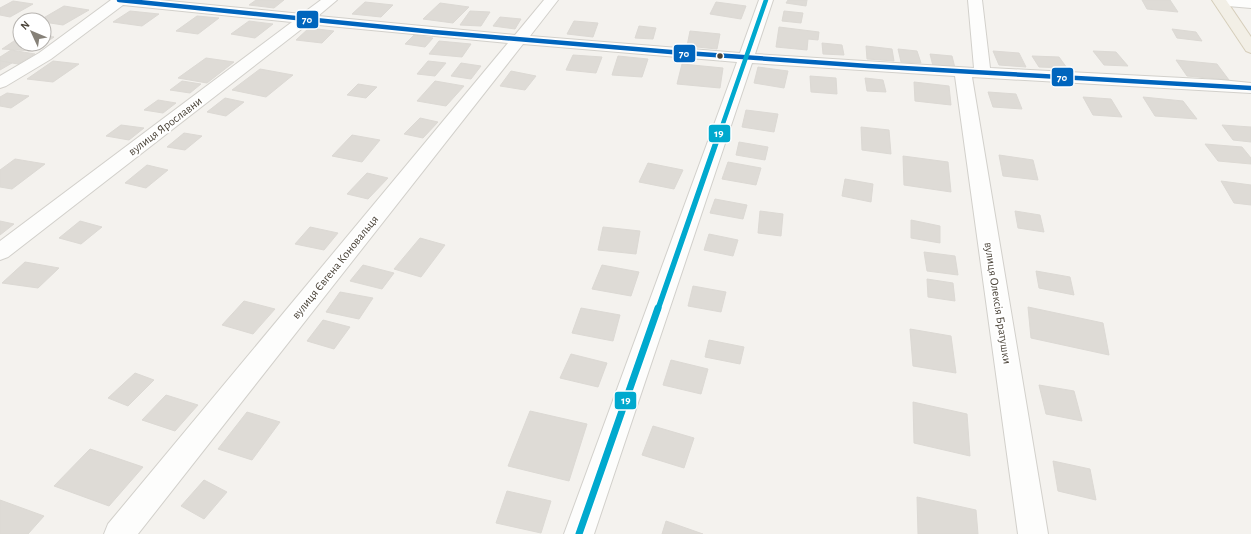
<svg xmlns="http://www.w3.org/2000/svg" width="1251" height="534" viewBox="0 0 1251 534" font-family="'Alegreya Sans',sans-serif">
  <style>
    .building { fill: #dedbd6; stroke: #dcd9d4 }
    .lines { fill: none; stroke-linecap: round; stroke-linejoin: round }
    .minor-casing { stroke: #d2d0cb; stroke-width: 2 }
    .major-casing { stroke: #d6cebb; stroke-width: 2 }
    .minor { fill: #fdfdfc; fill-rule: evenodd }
    .major { fill: #f2efe6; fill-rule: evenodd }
    .bus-1-casing { stroke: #fff; stroke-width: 6 }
    .bus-2-far2-casing { stroke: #fff; stroke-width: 6 }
    .bus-2-far1-casing { stroke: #fff; stroke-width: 8 }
    .bus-2-casing { stroke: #fff; stroke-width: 10 }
    .bus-1 { stroke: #0065bd; stroke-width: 4.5 }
    .bus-2-far2 { stroke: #00a9ce; stroke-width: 4.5 }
    .bus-2-far1 { stroke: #00a9ce; stroke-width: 5.5 }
    .bus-2 { stroke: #00a9ce; stroke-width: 7 }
    .bus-dot { fill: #4b4439; stroke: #fff; stroke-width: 1.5 }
    .labels { text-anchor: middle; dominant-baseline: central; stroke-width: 4; stroke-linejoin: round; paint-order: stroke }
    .street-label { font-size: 12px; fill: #4b4439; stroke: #fff }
    .line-badge { stroke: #fff; stroke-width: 1.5 }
    .badge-label { font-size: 11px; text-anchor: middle; font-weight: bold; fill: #fff }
  </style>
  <rect width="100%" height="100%" fill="#f4f2ee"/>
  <!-- building -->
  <g class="building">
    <polygon points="256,0 284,0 274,8 249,5"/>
    <polygon points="788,0 807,0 806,6 786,3"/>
    <polygon points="1142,0 1170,0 1178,12 1147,9"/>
    <polygon points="13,1 33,4 10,17 0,15 0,8"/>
    <polygon points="365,2 393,5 381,17 352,14"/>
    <polygon points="716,2 746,6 741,19 710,14"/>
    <polygon points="440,3 469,7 453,23 423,19"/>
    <polygon points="64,6 89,10 63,25 44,22 44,20 40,20"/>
    <polygon points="130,11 159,14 142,26 113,22"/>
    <polygon points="470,11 490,12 481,26 460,25"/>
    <polygon points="784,11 803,13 801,23 782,21"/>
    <polygon points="197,16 219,18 198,34 176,31"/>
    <polygon points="500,17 521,19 515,29 493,26"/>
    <polygon points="249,21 273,24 255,38 231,34"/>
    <polygon points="574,21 598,23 593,37 567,34"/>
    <polygon points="639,26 656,28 653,39 635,38"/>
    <polygon points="779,27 819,32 818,40 808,39 807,50 776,47"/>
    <polygon points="309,28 334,31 322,43 296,40"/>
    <polygon points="1172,29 1196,32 1202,41 1177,38"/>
    <polygon points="690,31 720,34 717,49 687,46"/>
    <polygon points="414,35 433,38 425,47 405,44"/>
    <polygon points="44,36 54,37 44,44"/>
    <polygon points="20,37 20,44 43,44 33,51 2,49"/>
    <polygon points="439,41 471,44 462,57 429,54"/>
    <polygon points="822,43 842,45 844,55 823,54"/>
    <polygon points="866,46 892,49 894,61 867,59"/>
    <polygon points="898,49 917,51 921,63 901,62"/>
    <polygon points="11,50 35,54 18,64 0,61 0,57"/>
    <polygon points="993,51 1019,53 1026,67 999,65"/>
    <polygon points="1093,51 1116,52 1128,66 1104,65"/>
    <polygon points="930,54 952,56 955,68 933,66"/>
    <polygon points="573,55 602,57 596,73 566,70"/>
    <polygon points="618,56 648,59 642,77 612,75"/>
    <polygon points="1032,56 1059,57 1067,68 1039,67"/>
    <polygon points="206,58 234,62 207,83 178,78"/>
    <polygon points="1176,60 1217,64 1229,80 1187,76"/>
    <polygon points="0,61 12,63 0,70"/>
    <polygon points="53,61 79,64 53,82 27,79"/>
    <polygon points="428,61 446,63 435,76 417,74"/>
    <polygon points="461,63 481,66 471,79 451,76"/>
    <polygon points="682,64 723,68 720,88 677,84"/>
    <polygon points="758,67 788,71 784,88 754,83"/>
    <polygon points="260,69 293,75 266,97 232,90"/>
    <polygon points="511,71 536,76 525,90 500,86"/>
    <polygon points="810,76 836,78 837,94 811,92"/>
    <polygon points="865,78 883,80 886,92 867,91"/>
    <polygon points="182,81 201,84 190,93 170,90"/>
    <polygon points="435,81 464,86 446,106 417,101"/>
    <polygon points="914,82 949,86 951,105 915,101"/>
    <polygon points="358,84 377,87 366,98 347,95"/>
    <polygon points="988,92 1016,94 1022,109 993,107"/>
    <polygon points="7,93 29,96 11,108 0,106 0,97"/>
    <polygon points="1083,97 1111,99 1122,117 1093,115"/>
    <polygon points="1143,97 1183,101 1197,119 1155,116"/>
    <polygon points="225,98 244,102 226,116 207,112"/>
    <polygon points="158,100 176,103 163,113 144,110"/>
    <polygon points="746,110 778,114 774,132 742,127"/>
    <polygon points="420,118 438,122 423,138 404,134"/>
    <polygon points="121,125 144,128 129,140 106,136"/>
    <polygon points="1222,125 1251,127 1251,142 1233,140"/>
    <polygon points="861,127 889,130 891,154 862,150"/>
    <polygon points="184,133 202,136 185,150 167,147"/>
    <polygon points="352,135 380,140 362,162 332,156"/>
    <polygon points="739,142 768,147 765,160 736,155"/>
    <polygon points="1205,144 1242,147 1251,158 1251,164 1218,161"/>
    <polygon points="999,155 1033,160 1038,180 1003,176"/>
    <polygon points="903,156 948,162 951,192 904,185"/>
    <polygon points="15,159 45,164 12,189 0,187 0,170"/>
    <polygon points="728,162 761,168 756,185 722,179"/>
    <polygon points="648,163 683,170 674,189 639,182"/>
    <polygon points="147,165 168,170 146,188 125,183"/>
    <polygon points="367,173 388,178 368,199 347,194"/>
    <polygon points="845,179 873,184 871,202 842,196"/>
    <polygon points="1221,181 1251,185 1251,205 1234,203"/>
    <polygon points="715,199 747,205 743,219 710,213"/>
    <polygon points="760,211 783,214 781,236 758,233"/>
    <polygon points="1015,211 1040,215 1044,232 1018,228"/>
    <polygon points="911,220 940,226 940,243 911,238"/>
    <polygon points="0,221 14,224 0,235"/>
    <polygon points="80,221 102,227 81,244 59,238"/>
    <polygon points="310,227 338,233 324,250 295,244"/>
    <polygon points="603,227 640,231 636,254 598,250"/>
    <polygon points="709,234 738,240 733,256 704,250"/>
    <polygon points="420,238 445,245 421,277 394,269"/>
    <polygon points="924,252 955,256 958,275 927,271"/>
    <polygon points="25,262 59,268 38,288 2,283"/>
    <polygon points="363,265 394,273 382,289 350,281"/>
    <polygon points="602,265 639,272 631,296 592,289"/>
    <polygon points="1036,271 1070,277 1074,295 1039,288"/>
    <polygon points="927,279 953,283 955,301 928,297"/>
    <polygon points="693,286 726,292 721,312 688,306"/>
    <polygon points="340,292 373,298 359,319 326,312"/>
    <polygon points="244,301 275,309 253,334 222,325"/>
    <polygon points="1028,307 1103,323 1109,355 1031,338"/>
    <polygon points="581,308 620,315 613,341 572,333"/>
    <polygon points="323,320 350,327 334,349 307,341"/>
    <polygon points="910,329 951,336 956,373 913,366"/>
    <polygon points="709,340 744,347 740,364 705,357"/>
    <polygon points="571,354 607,363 598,387 560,378"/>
    <polygon points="671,360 708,369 701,394 663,385"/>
    <polygon points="135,373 154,380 128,406 108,398"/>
    <polygon points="1039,385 1074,391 1082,421 1046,414"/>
    <polygon points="166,395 198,405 175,431 142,420"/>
    <polygon points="913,402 967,414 970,456 914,443"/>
    <polygon points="530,411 587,424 569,481 508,466"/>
    <polygon points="247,412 280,422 252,460 218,449"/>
    <polygon points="653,426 694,438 684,468 642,455"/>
    <polygon points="90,449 143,467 109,506 54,486"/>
    <polygon points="1053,461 1090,469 1096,500 1058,491"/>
    <polygon points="204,480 227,492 204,519 181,506"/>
    <polygon points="507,491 551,501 541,533 496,523"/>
    <polygon points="917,497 976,510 978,534 918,534"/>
    <polygon points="0,500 44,516 28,534 0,534"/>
    <polygon points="666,521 703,534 662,534"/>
  </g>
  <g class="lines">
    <defs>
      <g id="minor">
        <polygon points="111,0 159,0 302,14 321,0 337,0 318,16 515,35 544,0 558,0 530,36 740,53 759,0 773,0 755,54 974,68 968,0 982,0 990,68 1221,80 1251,83 1251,93 972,77 1048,534 1018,534 955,76 752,63 594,534 564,534 737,62 523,44 138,534 104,534 108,524 508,43 308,24 8,257 0,260 0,241 292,22 123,5 51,59 6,86 0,88 0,76 39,53"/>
        <polygon points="1215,0 1251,0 1251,8 1216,5 1214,2"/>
      </g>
      <polygon id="major" points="1212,0 1226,0 1251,37 1251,53 1246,51"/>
    </defs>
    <!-- minor casing -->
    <use href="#minor" class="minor-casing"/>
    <!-- major casing -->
    <use href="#major" class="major-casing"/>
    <!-- minor -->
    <use href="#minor" class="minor"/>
    <!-- major -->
    <use href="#major" class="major"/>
    <defs>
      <polyline id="bus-1" points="119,0 434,32 671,52 868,66 1251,88"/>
      <polyline id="bus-2-far2" points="719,135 766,0"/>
      <polyline id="bus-2-far1" points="658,309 719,134"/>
      <polyline id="bus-2" points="579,534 658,308"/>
    </defs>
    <!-- bus-1 casing -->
    <use href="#bus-1" class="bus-1-casing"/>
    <!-- bus-2-far2 casing -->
    <use href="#bus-2-far2" class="bus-2-far2-casing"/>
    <!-- bus-2-far1 casing -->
    <use href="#bus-2-far1" class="bus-2-far1-casing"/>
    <!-- bus-2 casing -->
    <use href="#bus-2" class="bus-2-casing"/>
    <!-- bus-1 -->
    <use href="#bus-1" class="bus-1"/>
    <!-- bus-2-far2 -->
    <use href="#bus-2-far2" class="bus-2-far2"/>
    <!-- bus-2-far1 -->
    <use href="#bus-2-far1" class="bus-2-far1"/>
    <!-- bus-2 -->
    <use href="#bus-2" class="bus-2"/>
  </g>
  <!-- markers -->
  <circle class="bus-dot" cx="720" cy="56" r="3.5"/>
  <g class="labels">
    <!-- street labels -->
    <g class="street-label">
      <text transform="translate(165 126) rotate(-37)">вулиця Ярославни</text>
      <text transform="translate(335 267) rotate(-51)">вулиця Євгена Коновальця</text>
      <text transform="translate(998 303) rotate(81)">вулиця Олексія Братушки</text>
    </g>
  </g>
  <g class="line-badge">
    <rect x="296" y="10" width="23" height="19" rx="4" fill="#0065bd"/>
    <rect x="673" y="44" width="23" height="19" rx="4" fill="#0065bd"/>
    <rect x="1051" y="67" width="23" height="20" rx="4" fill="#0065bd"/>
    <rect x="708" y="124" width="23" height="19" rx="4" fill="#00a9ce"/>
    <rect x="614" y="391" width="23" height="19" rx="4" fill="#00a9ce"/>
  </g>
  <g class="badge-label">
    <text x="307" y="23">70</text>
    <text x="684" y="57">70</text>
    <text x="1062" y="81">70</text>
    <text x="719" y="137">19</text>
    <text x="626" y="404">19</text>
  </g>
  <!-- north arrow -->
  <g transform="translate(32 32) rotate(314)"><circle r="19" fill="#ffffff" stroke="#b7b4b0"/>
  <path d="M0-3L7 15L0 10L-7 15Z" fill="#868178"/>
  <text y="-6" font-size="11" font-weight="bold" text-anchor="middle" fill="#4b4439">N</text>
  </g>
</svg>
